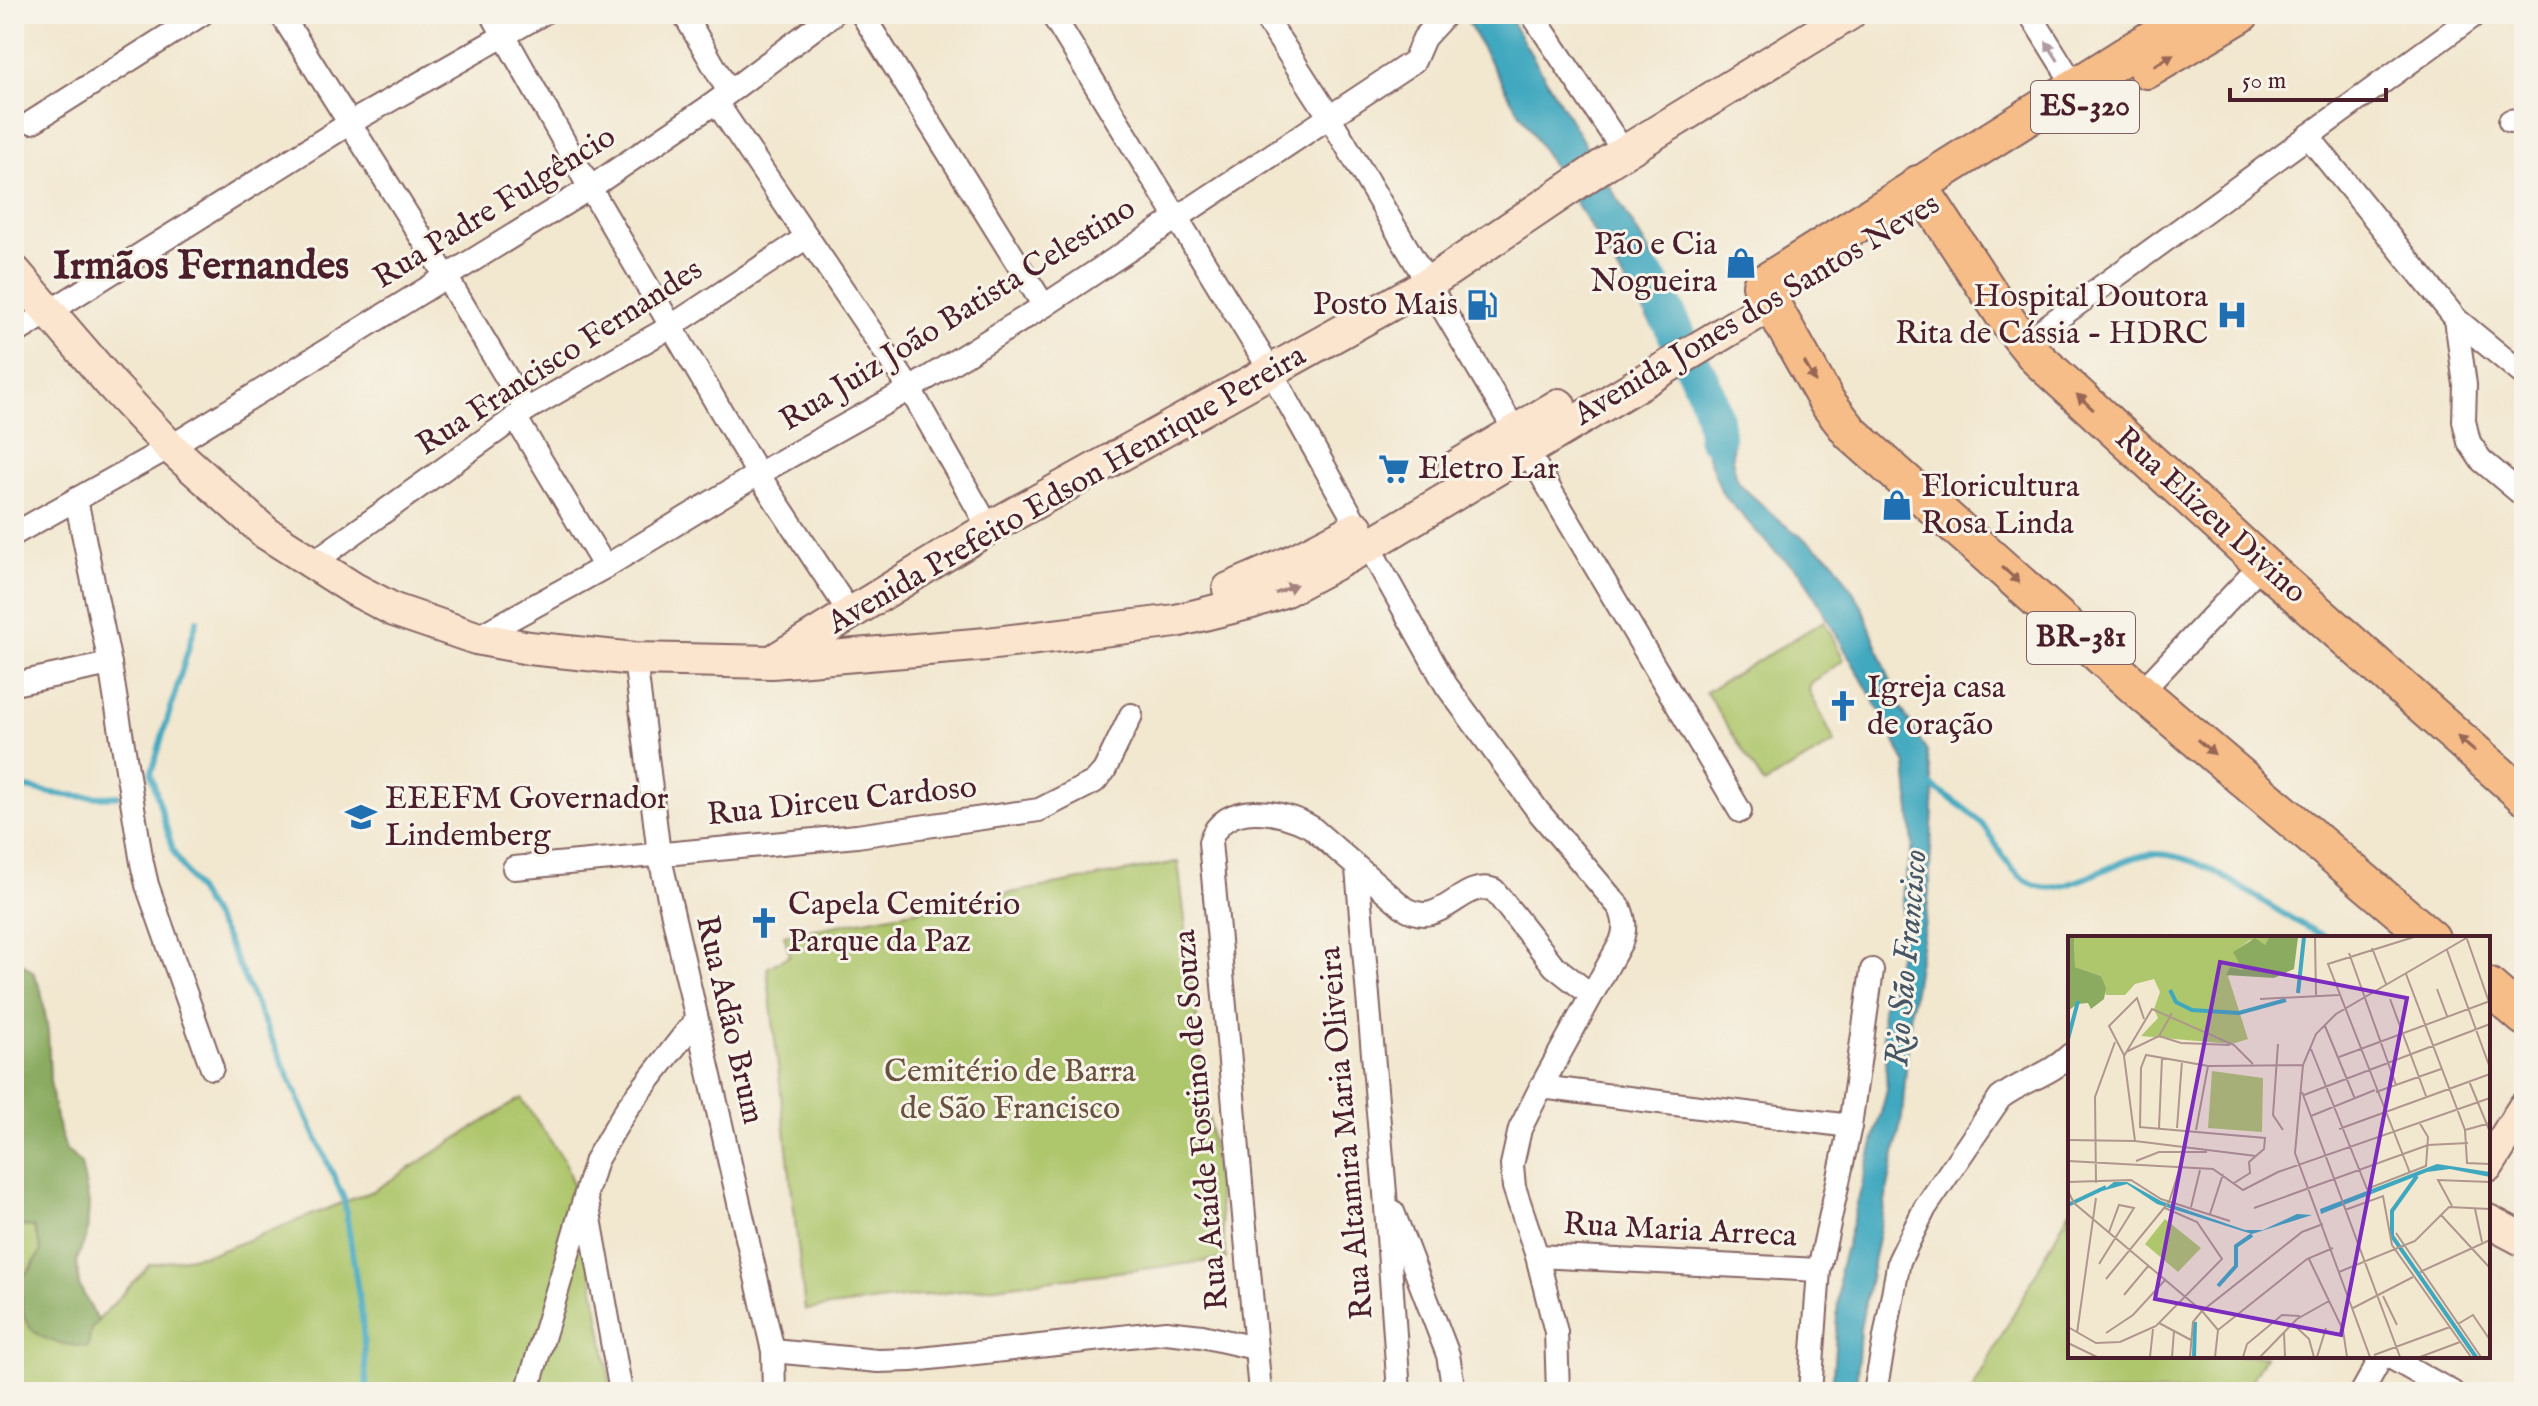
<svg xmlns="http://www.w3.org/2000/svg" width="2538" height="1406" viewBox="0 0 2538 1406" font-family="'IM FELL English',serif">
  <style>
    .green { fill: #aec66c; stroke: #7c724c; stroke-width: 2 }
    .forest { fill: #8aab60; stroke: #6a6546; stroke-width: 2 }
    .water { fill: #3fa8bf; stroke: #446475; stroke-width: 2 }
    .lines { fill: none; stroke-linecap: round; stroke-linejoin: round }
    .stream { stroke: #3fa8bf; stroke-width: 6 }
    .river { stroke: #3fa8bf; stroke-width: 38 }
    .street-casing { stroke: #856564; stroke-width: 26 }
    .secondary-casing { stroke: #856564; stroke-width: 36 }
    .primary-casing { stroke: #856564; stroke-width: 40 }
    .street { stroke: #fff; stroke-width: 22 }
    .secondary { stroke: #fce5cf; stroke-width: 32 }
    .primary { stroke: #f7bd88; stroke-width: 36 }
    .oneway { fill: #ae9aa0 }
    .oneway2 { fill: #986655 }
    .oneway3 { fill: #a3827d }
    .labels { text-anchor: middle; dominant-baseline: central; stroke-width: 6; stroke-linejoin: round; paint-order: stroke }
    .shield { fill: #f7f3e8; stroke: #7e5f64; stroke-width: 2 }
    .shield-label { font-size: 30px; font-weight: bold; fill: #4a1f2b }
    .street-label { font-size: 32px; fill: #4a1f2b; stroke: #f7f3e8 }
    .poi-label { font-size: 32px; fill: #4a1f2b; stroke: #f7f3e8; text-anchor: start }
    .park-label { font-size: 32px; fill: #68513e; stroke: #f7f3e8 }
    .water-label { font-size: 34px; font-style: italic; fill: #465666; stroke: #f7f3e8 }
    .district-label { font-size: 40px; font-weight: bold; fill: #4a1f2b; stroke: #f7f3e8 }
    .inset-river { fill: none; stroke: #3fa8bf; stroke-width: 4 }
    .inset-road { fill: none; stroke: #af978d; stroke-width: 2 }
    .view { fill: #7b2cbf; fill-opacity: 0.15; stroke: #7b2cbf; stroke-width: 4 }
    .inset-edge { fill: none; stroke: #4a1f2b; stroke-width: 4 }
  </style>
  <rect width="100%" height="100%" fill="#f7f3e8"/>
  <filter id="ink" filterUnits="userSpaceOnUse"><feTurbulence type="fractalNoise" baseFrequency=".0125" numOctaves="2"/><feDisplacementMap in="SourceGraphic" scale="16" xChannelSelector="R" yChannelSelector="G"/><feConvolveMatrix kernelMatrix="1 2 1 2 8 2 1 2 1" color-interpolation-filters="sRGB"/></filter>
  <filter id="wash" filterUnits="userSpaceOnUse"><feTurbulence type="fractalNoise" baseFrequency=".006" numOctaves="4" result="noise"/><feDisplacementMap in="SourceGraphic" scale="32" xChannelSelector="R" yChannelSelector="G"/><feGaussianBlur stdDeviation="1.8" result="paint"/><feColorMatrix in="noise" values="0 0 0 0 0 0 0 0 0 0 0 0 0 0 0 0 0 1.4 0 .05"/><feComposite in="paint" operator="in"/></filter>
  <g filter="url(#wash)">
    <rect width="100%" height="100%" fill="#f2e7cf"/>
    <!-- green -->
    <g class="green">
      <polygon points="1824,621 1844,660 1811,683 1809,691 1835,742 1764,784 1706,692"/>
      <polygon points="1178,862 1226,1259 805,1310 767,968 790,955 784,935"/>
      <path d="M521,1098L564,1160L580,1205L612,1392H14V1232L23,1226L34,1227L41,1250C32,1268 22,1275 19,1295L91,1328L149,1265L217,1252L375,1190Z"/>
      <polygon points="2070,1210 2070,1356 2265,1356 2245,1392 1971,1392"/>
    </g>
    <!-- forest -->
    <path class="forest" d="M14,957L33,972L41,990L48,1031L50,1081L56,1119L66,1150L81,1164L89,1204L87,1234L77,1260L79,1285L98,1321L91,1329L88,1347C39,1344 14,1331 22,1277L33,1267L41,1250L34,1227L23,1226L14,1232Z"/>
    <!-- water -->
    <g class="water">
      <polygon points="1463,14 1507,14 1688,317 1658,335 1508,94"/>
      <polygon points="1710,383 1733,425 1732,459 1738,483 1781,522 1832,559 1861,604 1900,706 1927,752 1934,789 1928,903 1911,1008 1902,1117 1860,1328 1856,1392 1832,1392 1840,1269 1887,1090 1882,1008 1893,983 1902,934 1903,887 1913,846 1906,765 1885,720 1801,572 1775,552 1722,493 1706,451 1710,425 1692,394"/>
    </g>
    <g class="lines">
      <!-- stream -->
      <g class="stream">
        <polyline points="197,620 151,774 173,851 225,936 344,1199 362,1317 367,1392"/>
        <path d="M1929,784C1945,796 1964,806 1978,820C2001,843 2004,874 2038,886C2069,896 2120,855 2153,854C2198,853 2238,887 2274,908C2291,919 2309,928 2327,938"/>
        <path d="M14,785C50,794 81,799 118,796"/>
      </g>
      <!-- river -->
      <path class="river" d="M1649,281C1661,300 1669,318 1678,337C1695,370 1714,399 1716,436"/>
    </g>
  </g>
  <g filter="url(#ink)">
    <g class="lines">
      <defs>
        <g id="street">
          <polyline points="281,14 447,278 526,410"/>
          <polyline points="492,14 590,188 758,474 850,613"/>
          <polyline points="684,14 729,92"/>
          <polyline points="862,14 1044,306"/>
          <path d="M1052,14L1272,373L1446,685L1538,811L1620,908C1625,920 1626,929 1621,942L1541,1087L1520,1129L1512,1165L1514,1187L1537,1256L1556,1332L1558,1392"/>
          <polyline points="1263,14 1329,116 1740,811"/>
          <polyline points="1532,14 1624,152"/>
          <polyline points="2030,14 2087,106"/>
          <polyline points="716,102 910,389 989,528"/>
          <polyline points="2510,121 2524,119"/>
          <polyline points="32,122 202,14"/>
          <polyline points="2308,136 2456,319 2524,375"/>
          <polyline points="2456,319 2465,385 2464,421 2469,442 2481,460 2524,496"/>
          <polyline points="14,334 350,123 542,14"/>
          <polyline points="2024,343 2476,14"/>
          <polyline points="515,417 605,567"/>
          <polyline points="76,499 110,664 142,863 147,885 212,1068"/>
          <polyline points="14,534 170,447 590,188 716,102 833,14"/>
          <polyline points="311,564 526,410 670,327 807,237"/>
          <polyline points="476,638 605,567 758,474 910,389 1044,306 1414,61 1424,38 1446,14"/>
          <polyline points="635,659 659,854 773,1351 774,1392"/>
          <polyline points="14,684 110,664"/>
          <polyline points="2141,692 2262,564"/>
          <polyline points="514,868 857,836 1039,810 1094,782 1104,771 1131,715"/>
          <polyline points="1357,869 1385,1193 1399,1392"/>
          <polyline points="1541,1087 1850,1126"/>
          <polyline points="586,1196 621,1392"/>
          <polyline points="1393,1212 1448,1355 1454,1392"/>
          <polyline points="1537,1256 1819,1270"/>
          <polyline points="773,1351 878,1361 912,1360 1166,1332 1202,1336 1255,1348"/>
          <polyline points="2388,1356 2452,1392"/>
          <polyline points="527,1392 596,1160 627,1108 695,1021"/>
          <path d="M1260,1392L1210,842C1223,799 1281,810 1311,827L1402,906C1441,934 1460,878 1494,890L1554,966L1591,995"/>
          <polyline points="1810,1392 1819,1270 1850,1126 1872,970"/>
          <path d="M1875,1392L1899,1261L1925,1208L2000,1098C2022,1081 2050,1075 2070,1055"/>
          <polyline points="2362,1392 2382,1356"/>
        </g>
        <g id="secondary">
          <polyline points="14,271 112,385 170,447 266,533 354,589 394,610 476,638 529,648 635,659 772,662 987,644 1176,621 1252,602 1286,590 1368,546 1772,304"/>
          <polyline points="1454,468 1559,405"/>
          <polyline points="1229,589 1291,562 1357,528"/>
          <polyline points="778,658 989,528 1429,283 1608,162 1849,14"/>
          <polyline points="2488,1165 2524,1108"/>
          <polyline points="2488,1221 2524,1240"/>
        </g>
        <g id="primary">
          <polyline points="2191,14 1761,285 1827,402 1851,433 2141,692 2431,938"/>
          <polyline points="2147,70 2241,14"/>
          <polyline points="1918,184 2009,323 2038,359 2262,564 2524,796"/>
          <polyline points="2488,986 2524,1017"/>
        </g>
      </defs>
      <!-- street casing -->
      <use href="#street" class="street-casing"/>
      <!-- secondary casing -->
      <use href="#secondary" class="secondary-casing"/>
      <!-- primary casing -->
      <use href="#primary" class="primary-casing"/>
      <!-- street -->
      <use href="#street" class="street"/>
      <!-- secondary -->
      <use href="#secondary" class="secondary"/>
      <!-- primary -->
      <use href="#primary" class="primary"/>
    </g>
    <!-- one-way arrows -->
    <defs><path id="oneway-solid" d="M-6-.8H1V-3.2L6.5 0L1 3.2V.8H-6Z" transform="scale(2)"/></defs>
    <use class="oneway" href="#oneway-solid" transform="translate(2052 51) rotate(-122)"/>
    <g class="oneway2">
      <use href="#oneway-solid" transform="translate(2164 60) rotate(-31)"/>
      <use href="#oneway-solid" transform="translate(1810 372) rotate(61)"/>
      <use href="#oneway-solid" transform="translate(2085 402) rotate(-137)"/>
      <use href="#oneway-solid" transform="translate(2011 575) rotate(42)"/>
      <use href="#oneway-solid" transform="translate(2466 744) rotate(-139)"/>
      <use href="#oneway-solid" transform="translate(2206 747) rotate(40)"/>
    </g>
    <use class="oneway3" href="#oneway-solid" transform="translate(1286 589) rotate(-23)"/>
  </g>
  <!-- icons -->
  <defs>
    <symbol id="shop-bare" viewBox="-9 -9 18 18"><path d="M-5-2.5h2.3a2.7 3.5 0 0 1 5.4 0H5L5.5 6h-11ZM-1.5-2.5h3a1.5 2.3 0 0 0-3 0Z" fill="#1f6fb2" stroke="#f7f3e8" stroke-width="2.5" paint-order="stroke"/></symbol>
    <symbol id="fuel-bare" viewBox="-9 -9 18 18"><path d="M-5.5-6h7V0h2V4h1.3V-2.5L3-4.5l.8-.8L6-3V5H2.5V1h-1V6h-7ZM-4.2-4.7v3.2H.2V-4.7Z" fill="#1f6fb2" stroke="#f7f3e8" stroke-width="2.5" paint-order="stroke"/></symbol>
    <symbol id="hospital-bare" viewBox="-9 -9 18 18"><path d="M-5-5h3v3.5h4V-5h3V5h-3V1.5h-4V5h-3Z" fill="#1f6fb2" stroke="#f7f3e8" stroke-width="2.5" paint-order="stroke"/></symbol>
    <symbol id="supermarket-bare" viewBox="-9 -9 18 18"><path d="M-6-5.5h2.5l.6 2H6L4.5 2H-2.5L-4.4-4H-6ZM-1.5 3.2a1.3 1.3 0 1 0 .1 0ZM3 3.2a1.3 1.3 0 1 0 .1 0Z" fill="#1f6fb2" stroke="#f7f3e8" stroke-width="2.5" paint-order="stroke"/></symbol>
    <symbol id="church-bare" viewBox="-9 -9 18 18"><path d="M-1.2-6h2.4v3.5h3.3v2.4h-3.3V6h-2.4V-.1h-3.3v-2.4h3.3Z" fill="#1f6fb2" stroke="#f7f3e8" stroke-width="2.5" paint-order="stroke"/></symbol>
    <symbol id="school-bare" viewBox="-9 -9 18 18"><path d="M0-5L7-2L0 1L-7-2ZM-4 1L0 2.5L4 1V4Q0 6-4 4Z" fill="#1f6fb2" stroke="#f7f3e8" stroke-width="2.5" paint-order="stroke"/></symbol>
  </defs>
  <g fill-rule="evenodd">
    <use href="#shop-bare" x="1719" y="241" width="44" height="44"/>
    <use href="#fuel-bare" x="1460" y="283" width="44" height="44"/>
    <use href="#hospital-bare" x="2210" y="293" width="44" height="44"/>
    <use href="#supermarket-bare" x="1372" y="447" width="44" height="44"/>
    <use href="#shop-bare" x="1875" y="483" width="44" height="44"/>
    <use href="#church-bare" x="1821" y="684" width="44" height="44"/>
    <use href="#school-bare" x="339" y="795" width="44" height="44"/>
    <use href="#church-bare" x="742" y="901" width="44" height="44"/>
  </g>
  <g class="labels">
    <!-- shield labels -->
    <g class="shield">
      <rect x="2031" y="81" width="108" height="52" rx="6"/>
      <rect x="2027" y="612" width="108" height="52" rx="6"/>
    </g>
    <g class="shield-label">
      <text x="2085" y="107">ES-320</text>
      <text x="2081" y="638">BR-381</text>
    </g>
    <!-- street labels -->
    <g class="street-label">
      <text transform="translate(495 208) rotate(-32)">Rua Padre Fulgêncio</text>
      <text transform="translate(1757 310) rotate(-31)">Avenida Jones dos Santos Neves</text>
      <text transform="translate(958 315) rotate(-32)">Rua Juiz João Batista Celestino</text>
      <text transform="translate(560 358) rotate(-33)">Rua Francisco Fernandes</text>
      <text transform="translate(1067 490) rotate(-30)">Avenida Prefeito Edson Henrique Pereira</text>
      <text transform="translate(2210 516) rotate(42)">Rua Elizeu Divino</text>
      <text transform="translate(842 802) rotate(-6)">Rua Dirceu Cardoso</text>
      <text transform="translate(729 1020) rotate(77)">Rua Adão Brum</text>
      <text transform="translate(1202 1120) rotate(-95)">Rua Ataíde Fostino de Souza</text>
      <text transform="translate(1347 1133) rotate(-95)">Rua Altamira Maria Oliveira</text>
      <text transform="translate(1680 1231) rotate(3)">Rua Maria Arreca</text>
    </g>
    <!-- poi labels -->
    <g class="poi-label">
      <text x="1717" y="245" text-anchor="end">Pão e Cia<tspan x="1717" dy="37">Nogueira</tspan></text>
      <text x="2208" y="297" text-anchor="end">Hospital Doutora<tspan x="2208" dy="37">Rita de Cássia - HDRC</tspan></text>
      <text x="1458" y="305" text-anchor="end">Posto Mais</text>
      <text x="1418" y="469">Eletro Lar</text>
      <text x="1921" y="487">Floricultura<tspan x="1921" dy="37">Rosa Linda</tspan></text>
      <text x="1867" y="688">Igreja casa<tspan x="1867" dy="37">de oração</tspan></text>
      <text x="385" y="799">EEEFM Governador<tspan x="385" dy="37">Lindemberg</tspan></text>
      <text x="788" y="905">Capela Cemitério<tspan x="788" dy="37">Parque da Paz</tspan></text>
    </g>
    <!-- park labels -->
    <g class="park-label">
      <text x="1010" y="1072">Cemitério de Barra<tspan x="1010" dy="37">de São Francisco</tspan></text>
    </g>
    <!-- water labels -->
    <g class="water-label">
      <text transform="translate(1907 958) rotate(-85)">Rio São Francisco</text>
    </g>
    <!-- district labels -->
    <g class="district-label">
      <text x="201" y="267">Irmãos Fernandes</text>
    </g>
  </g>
  <!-- overview -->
  <g transform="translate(2068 936)">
    <rect width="422" height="422" fill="#f2e7cf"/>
    <path d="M6,1H201L197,9L182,4L166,16L176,33L160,40L180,103L164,108L73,100L90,82L86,73L92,56L86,43L67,48L57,59H38L33,40L7,31ZM144,135L195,142L194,196L140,192ZM97,283L133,312L110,336L77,308Z" fill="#aec66c"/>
    <path d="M0,1H6L7,31L33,40L38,52L36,63L23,73L20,67L9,68L0,75ZM201,1H230L226,33L206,42L158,39L162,31L175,34L165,16L187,2L197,9Z" fill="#8aab60"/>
    <path d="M369,228L422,236V241L382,233L359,236L253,278L252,273ZM46,246H59L93,265L177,294H195L229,278L244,279L184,298L89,268L59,248L34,255Z" fill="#3fa8bf"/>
    <path class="inset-river" d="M102,54L108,66L124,74L171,77L218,64M230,57L236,1M0,103L10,65M349,240L324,275V300L408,421M0,269L38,251M150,350L168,330V310L184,299M126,421L127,386"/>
    <path class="inset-road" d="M247,1L248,59M399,3L422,69M304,12L318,48M379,14L422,132M281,17L328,149M338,38L397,194L399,227L422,228M369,53L379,80M192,63L271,59M322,63L358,160M257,90L287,163M91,100L104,77M210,108L205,179L215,194M243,113L299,253L358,230L360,201L351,186M58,116L91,100L113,107L162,109M56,119L41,90L69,62L76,83M271,121L422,65M401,145L422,196M234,156L332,421M308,156L373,133M236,159L422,88M243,180L307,154M71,191L197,202L196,213L181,226L182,237L166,247M72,191L73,132L78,119L140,130L235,129M91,192L94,122M109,192L114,125M271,193L422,138M128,194L140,130M397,194L422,187M0,204L67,205L188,220M67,205L56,120L84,73L166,109L185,128M0,225L145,233L175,254L210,236L422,162M68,225L91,216H139M342,237L260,28L346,1M0,246L63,244L93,263L162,285M28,247L27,161L47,106M0,255L6,267L134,375L125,386L122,421M384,270L370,244L422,246M123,271L132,234M186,272L360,209L400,207M407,273L414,306M277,274L315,260L324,309L403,421M142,278L155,238M373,279L422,332M328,297L413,421M241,323L275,394L279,421M31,328L66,272L51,269L41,296M271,336L347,305L381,271L422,273M352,336L422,304M38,343L101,266L112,232M56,359L81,329M315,360L329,389M285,372L345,341M91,387L123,404M224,387L241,403L246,421M390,388L405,379L422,404M0,391L28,407L52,406L88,390L154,323L129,286L97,272M150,394L134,375L234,296L255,288M150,394L239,323L265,312M216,396L217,421M9,397L28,262M38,397L65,379L98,343M0,407L29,421M306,419L382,391M82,421L85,393M104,421L106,395M147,421L150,394M175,421L179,408L214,379L232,380M192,421L229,383L261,365M249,421L258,392M302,421L227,217L235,129L248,98L268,78L400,1M352,421L392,406"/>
    <path class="view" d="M152,26L339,62L273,399L87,363Z"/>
    <rect width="422" height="422" class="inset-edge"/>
  </g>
  <!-- margin -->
  <rect width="2538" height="1406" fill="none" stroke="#f7f3e8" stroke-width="48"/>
  <!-- scale -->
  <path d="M2230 88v12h156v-12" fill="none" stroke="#4a1f2b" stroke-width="4"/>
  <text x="2242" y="88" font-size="24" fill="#4a1f2b" stroke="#f7f3e8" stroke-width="6" paint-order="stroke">50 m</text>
</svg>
